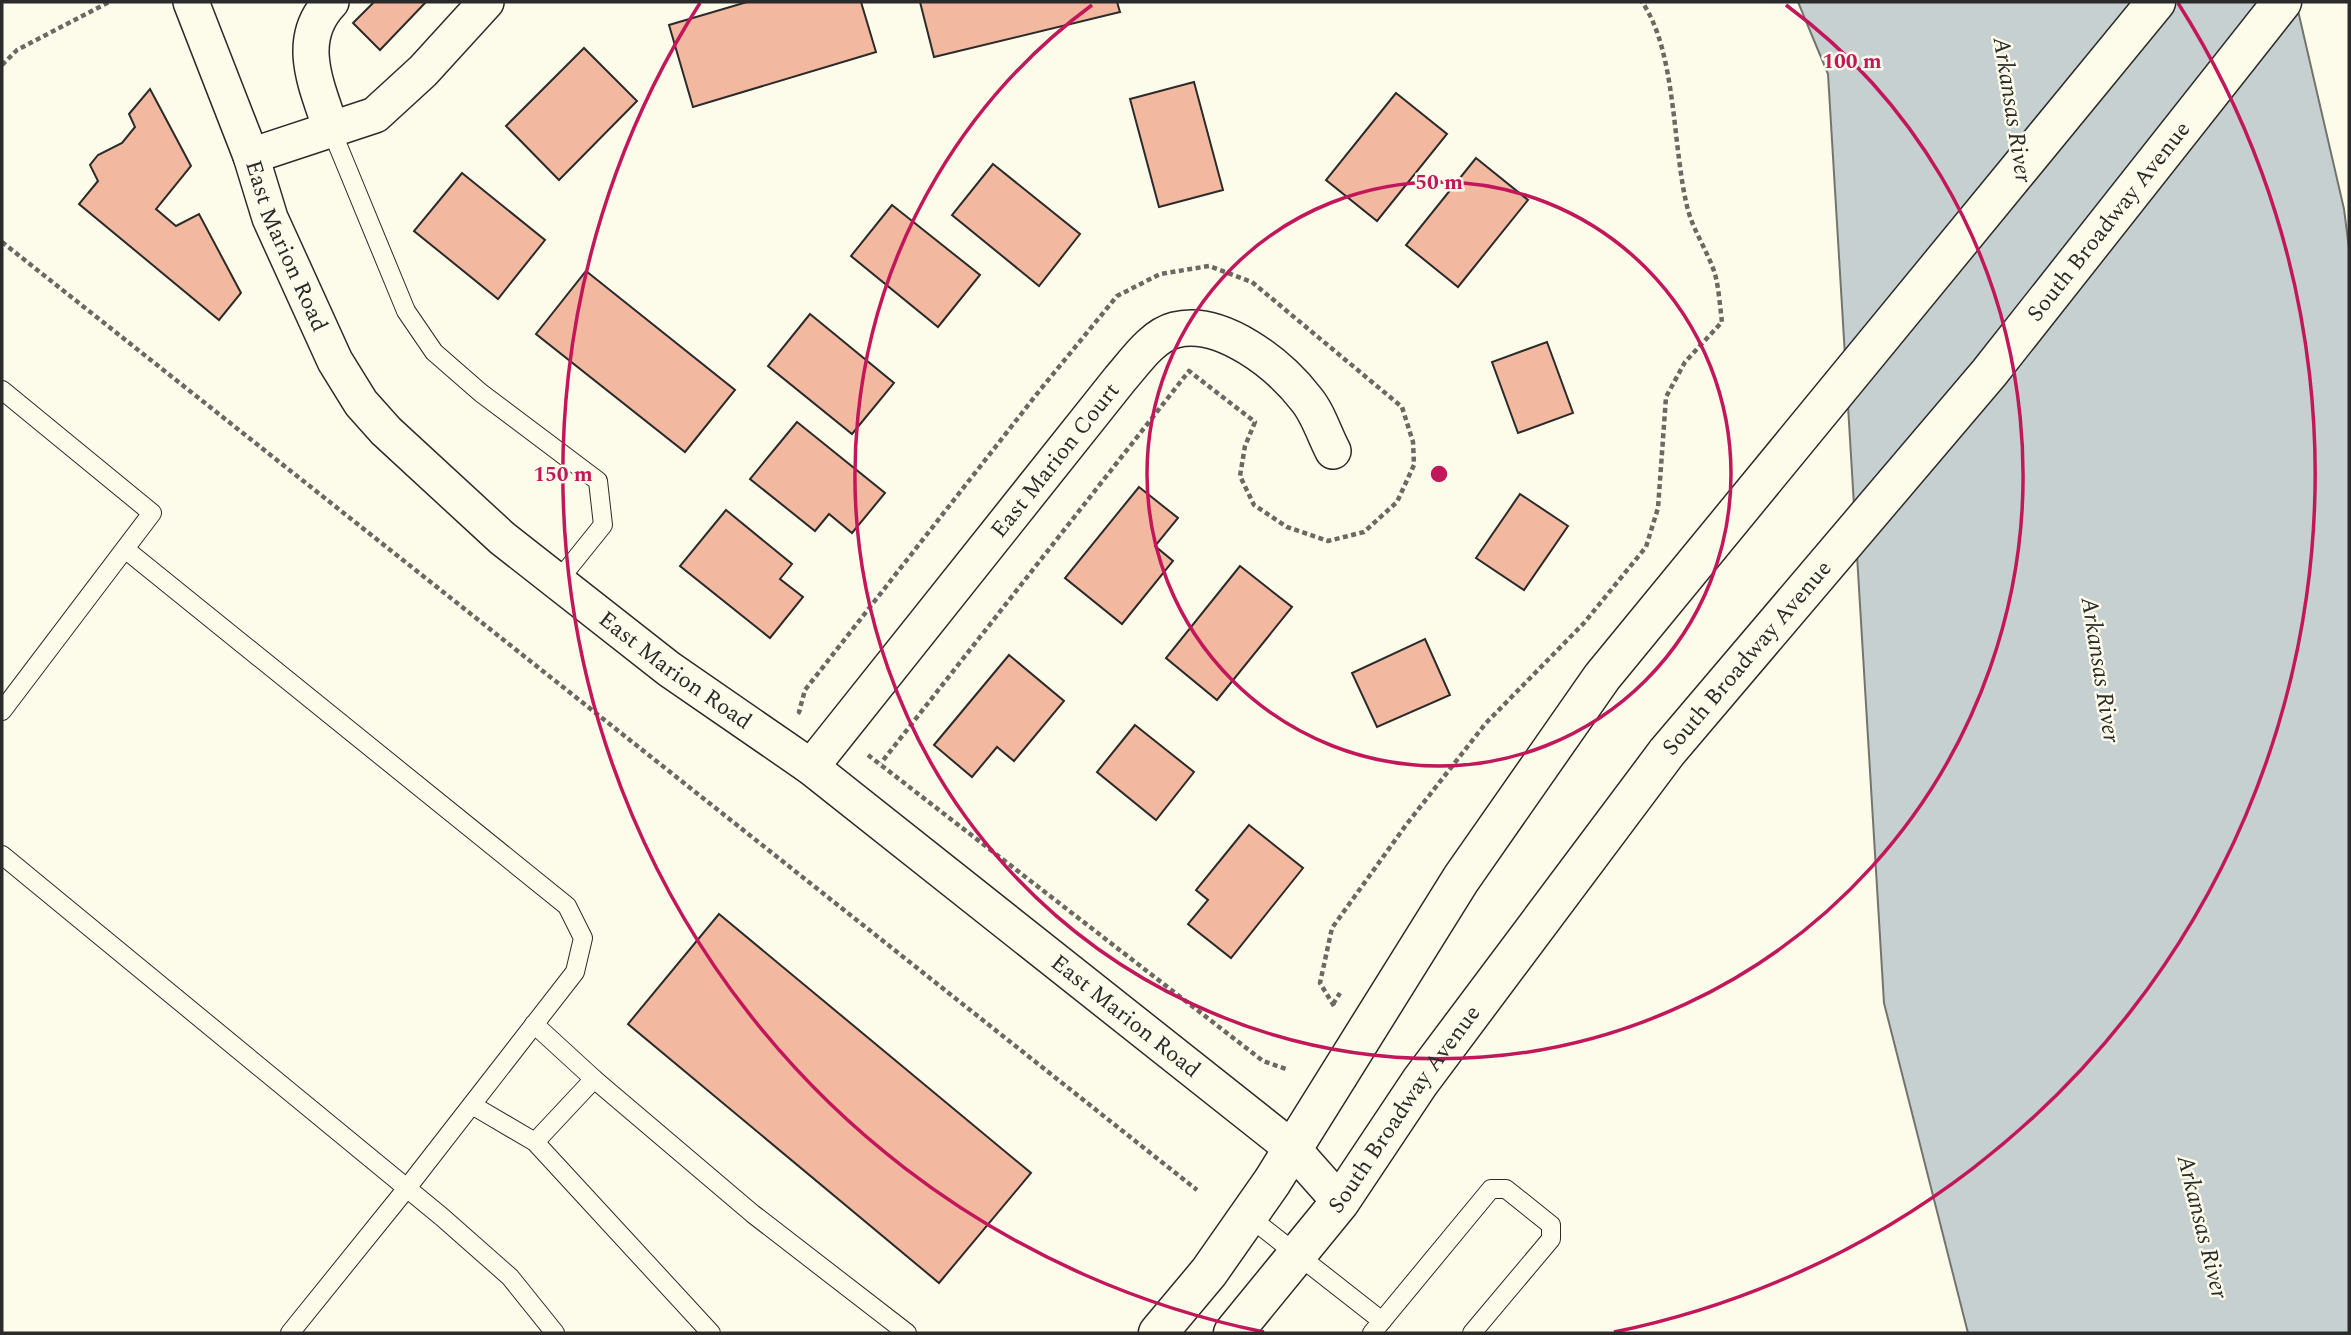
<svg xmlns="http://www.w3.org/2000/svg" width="2351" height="1335" viewBox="0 0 2351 1335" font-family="Spectral,serif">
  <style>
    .water { fill: #c7d0d0; stroke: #74746e; stroke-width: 2 }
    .building { fill: #f2b8a0; stroke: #2b2b2b; stroke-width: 2 }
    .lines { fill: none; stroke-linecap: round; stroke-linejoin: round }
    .service-casing { stroke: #2b2b2b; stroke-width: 20 }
    .minor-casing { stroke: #2b2b2b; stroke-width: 38 }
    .primary-casing { stroke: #2b2b2b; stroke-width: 41 }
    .path { stroke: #6a6964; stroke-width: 4.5; stroke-dasharray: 5 3.5; stroke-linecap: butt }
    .service { stroke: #fdfbea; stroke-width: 18 }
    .minor { stroke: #fdfbea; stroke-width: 35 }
    .primary { stroke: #fdfbea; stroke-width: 38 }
    .ring { fill: none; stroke: #c2185b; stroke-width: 3.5 }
    .labels { text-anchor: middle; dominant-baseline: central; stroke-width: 5; stroke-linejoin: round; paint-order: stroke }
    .street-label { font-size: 23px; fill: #2b2b2b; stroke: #fdfbea }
    .water-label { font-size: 24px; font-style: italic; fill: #2b2b2b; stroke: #fdfbea }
    .centre { fill: #c2185b; stroke: #fdfbea; stroke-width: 3.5 }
    .ring-label { font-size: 21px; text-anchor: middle; font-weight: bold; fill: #c2185b; stroke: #fdfbea; stroke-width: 5; stroke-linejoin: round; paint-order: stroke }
  </style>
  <rect width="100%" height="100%" fill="#fdfbea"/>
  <!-- water -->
  <polygon class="water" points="1798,2 2296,2 2344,209 2349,248 2349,1333 1968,1333 1884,1003 1828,74"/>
  <!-- building -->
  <g class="building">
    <polygon points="374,2 426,2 380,50 353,23"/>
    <polygon points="747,2 861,2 876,52 693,107 669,25"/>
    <polygon points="920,2 1117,2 1120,12 934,57"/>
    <polygon points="584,48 637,101 559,180 506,126"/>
    <polygon points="1194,82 1223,190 1159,207 1130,99"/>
    <polygon points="150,89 191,166 156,209 176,226 199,214 241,293 219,320 79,204 98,181 90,165 98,155 122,143 135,127 129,114"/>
    <polygon points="1396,93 1447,134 1377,221 1326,180"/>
    <polygon points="1476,158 1528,200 1458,287 1406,245"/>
    <polygon points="993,164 1080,234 1039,286 952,215"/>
    <polygon points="462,173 545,240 498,299 414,231"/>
    <polygon points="892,205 980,275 938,327 851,256"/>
    <polygon points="586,271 735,390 685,452 536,334"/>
    <polygon points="810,314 894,383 852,434 768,366"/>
    <polygon points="1547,342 1573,413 1518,433 1492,362"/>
    <polygon points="797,422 885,493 852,533 829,514 815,531 750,479"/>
    <polygon points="1139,487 1178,518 1155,546 1173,561 1122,624 1065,578"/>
    <polygon points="1520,494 1568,526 1524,590 1476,558"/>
    <polygon points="726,510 792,564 780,579 803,597 770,638 680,566"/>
    <polygon points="1240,566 1292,607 1217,700 1166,658"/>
    <polygon points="1425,639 1450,695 1377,727 1352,673"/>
    <polygon points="1009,655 1064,701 1014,761 997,747 972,777 934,745"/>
    <polygon points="1135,725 1194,772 1156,820 1097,772"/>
    <polygon points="1249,825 1303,868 1231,958 1188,924 1208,900 1196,890"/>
    <polygon points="719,914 1031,1173 939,1283 628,1024"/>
  </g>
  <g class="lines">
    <defs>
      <g id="service">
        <polyline points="331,129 406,311 434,352 481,393 598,481 603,525 558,581"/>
        <polyline points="2,390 152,513 2,711"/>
        <polyline points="125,549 567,906 583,938 575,972 407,1188 290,1333"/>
        <polyline points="2,855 442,1217 510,1277 555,1333"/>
        <polyline points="534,1024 594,1079 753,1214 907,1333"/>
        <polyline points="472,1105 535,1142 711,1333"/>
        <polyline points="535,1142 594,1079"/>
        <polyline points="1248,1216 1382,1321"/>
        <polyline points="1372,1333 1491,1189 1506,1189 1551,1225 1551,1239 1472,1333"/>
      </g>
      <g id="minor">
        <path id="s1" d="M191,2L251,156L270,218L335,361L361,403L386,431L502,538L669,669L811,767L1293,1149L1340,1202"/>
        <path d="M331,129C317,86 294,40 331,2"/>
        <polyline points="251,156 375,115 423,71 486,2"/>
        <path id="s2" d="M811,767L1120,379C1135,362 1152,336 1175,330C1221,318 1279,364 1306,399C1318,413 1324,434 1333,451"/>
      </g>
      <g id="primary">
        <polyline points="1158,1333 1209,1272 1272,1182 1461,879 1602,677 2156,2"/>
        <path id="s3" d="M1233,1333L1340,1202L1420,1082L1667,752L1989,373L2282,2"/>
      </g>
    </defs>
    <!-- service casing -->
    <use href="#service" class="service-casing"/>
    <!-- minor casing -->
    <use href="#minor" class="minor-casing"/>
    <!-- primary casing -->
    <use href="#primary" class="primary-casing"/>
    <!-- path -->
    <g class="path">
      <polyline points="2,65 17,50 109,2"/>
      <polyline points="2,242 1197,1190"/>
      <polyline points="801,713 799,712 805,690 1040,390 1117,296 1160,274 1209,266 1252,282 1402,407 1413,442 1414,465 1397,502 1364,532 1328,541 1287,527 1254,505 1240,476 1245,446 1255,422 1189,371 881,763"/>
      <polyline points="868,755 1263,1061 1286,1069"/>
      <polyline points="1333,1004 1340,993"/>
      <path d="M1334,1006L1320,983L1332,928L1406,825L1486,723L1584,623L1646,547L1658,508L1666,397L1685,362L1722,322C1720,307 1719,289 1715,274C1708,252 1694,232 1688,210C1672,149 1677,52 1642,2"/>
    </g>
    <!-- service -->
    <use href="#service" class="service"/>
    <!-- minor -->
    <use href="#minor" class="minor"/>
    <!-- primary -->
    <use href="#primary" class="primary"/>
  </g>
  <!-- distance rings -->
  <g class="ring">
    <circle cx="1439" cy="474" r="292"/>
    <path d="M1786 5A584 584 0 1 1 1092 5"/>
    <path d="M1264 1332A876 876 0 0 1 700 3M2178 3A876 876 0 0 1 1614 1332"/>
  </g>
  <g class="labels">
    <!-- street labels -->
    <g class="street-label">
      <text stroke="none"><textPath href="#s3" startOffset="1416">South Broadway Avenue</textPath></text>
      <text stroke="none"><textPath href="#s1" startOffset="262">East Marion Road</textPath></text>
      <text stroke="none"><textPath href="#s2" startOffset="392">East Marion Court</textPath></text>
      <text stroke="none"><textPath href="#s3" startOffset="849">South Broadway Avenue</textPath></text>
      <text stroke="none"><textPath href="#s1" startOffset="850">East Marion Road</textPath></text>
      <text stroke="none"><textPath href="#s1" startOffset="1418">East Marion Road</textPath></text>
      <text stroke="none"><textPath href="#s3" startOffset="282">South Broadway Avenue</textPath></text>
    </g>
    <!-- water labels -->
    <g class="water-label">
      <text transform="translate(2012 110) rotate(81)">Arkansas River</text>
      <text transform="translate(2100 670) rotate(81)">Arkansas River</text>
      <text transform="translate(2202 1227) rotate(76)">Arkansas River</text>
    </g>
  </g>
  <circle cx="1439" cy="474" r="10" class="centre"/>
  <g class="ring-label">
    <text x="1852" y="68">100 m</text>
    <text x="1439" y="189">50 m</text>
    <text x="563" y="481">150 m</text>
  </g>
  <!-- border -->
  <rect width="2351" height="1335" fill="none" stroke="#2b2b2b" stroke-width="7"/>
</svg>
